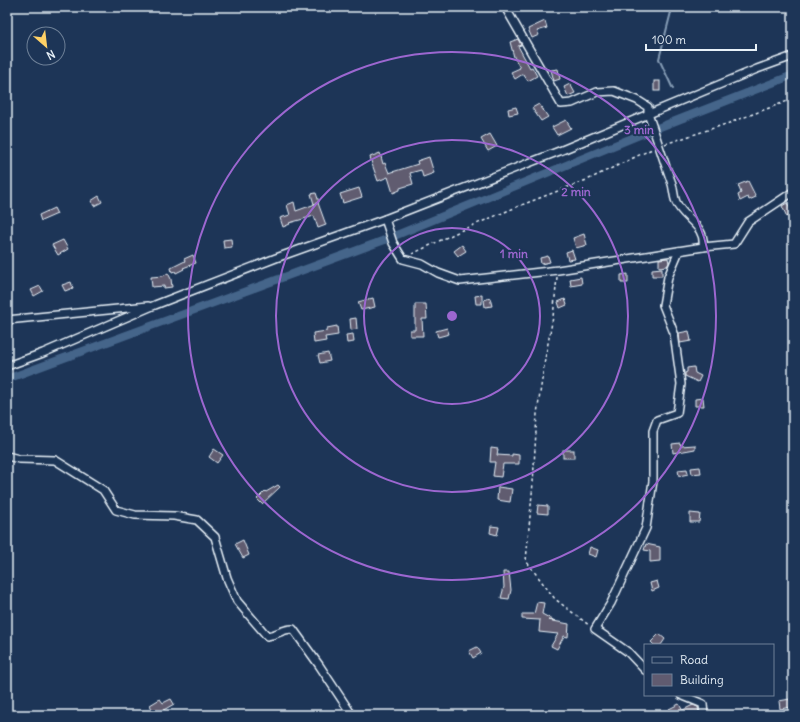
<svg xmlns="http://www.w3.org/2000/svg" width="800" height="722" viewBox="0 0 800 722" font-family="Delius,sans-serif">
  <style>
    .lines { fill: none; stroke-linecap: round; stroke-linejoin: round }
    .stream { stroke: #869db6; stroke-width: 2 }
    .canal { stroke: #45658a; stroke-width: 8 }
    .building { fill: #605b70; stroke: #e8f1f8 }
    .street-casing { stroke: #e8f1f8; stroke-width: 10 }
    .path { stroke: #e8f1f8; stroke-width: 1.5; stroke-dasharray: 3 3; stroke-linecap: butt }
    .street { stroke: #1d3557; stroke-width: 7 }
    .ring { fill: none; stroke: #9c67d0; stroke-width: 2 }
    .centre { fill: #9c67d0; stroke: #1d3557; stroke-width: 2 }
    .ring-label { font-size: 12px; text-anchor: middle; font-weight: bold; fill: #9c67d0; stroke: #1d3557; stroke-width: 4; stroke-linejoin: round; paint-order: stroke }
  </style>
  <rect width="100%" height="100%" fill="#1d3557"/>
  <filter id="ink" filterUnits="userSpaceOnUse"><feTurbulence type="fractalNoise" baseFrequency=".025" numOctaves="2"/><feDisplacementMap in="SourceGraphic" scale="8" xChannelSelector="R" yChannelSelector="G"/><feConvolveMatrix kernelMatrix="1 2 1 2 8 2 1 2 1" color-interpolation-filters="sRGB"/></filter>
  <g filter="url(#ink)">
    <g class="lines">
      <!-- stream -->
      <polyline class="stream" points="668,7 671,12 659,59 673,89"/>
      <!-- canal -->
      <polyline class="canal" points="7,379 382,241 637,136 793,75"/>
    </g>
    <!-- building -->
    <g class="building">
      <polygon points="545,21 547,28 537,31 539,35 532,38 528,29"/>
      <polygon points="518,39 521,45 518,46 530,68 532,67 537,76 528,81 523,74 515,79 511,72 520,68 514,57 510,42"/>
      <polygon points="558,69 560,79 554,81 551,70"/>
      <rect x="654" y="81" width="6" height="10"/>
      <polygon points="570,84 575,93 568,96 564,87"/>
      <polygon points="539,104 548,117 541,121 532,108"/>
      <polygon points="516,107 518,113 509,115 508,109"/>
      <polygon points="566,120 571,128 557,135 552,127"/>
      <polygon points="490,134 497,146 488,151 481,139"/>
      <polygon points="380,153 383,164 385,163 389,173 418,164 417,161 429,157 434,173 423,177 421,170 410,173 413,184 400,188 400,190 393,193 388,177 378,181 372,164 370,157"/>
      <polygon points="748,181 756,197 749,200 748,197 740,201 738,195 741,193 738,185"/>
      <polygon points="359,188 362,197 343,203 340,194"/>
      <polygon points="316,193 319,202 314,204 311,194"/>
      <polygon points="99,196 102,202 94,206 91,201"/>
      <polygon points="294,202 296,211 318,203 326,225 318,228 314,216 289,223 290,224 283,227 280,218 290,215 287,205"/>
      <polygon points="787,203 793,213 787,217 782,206"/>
      <polygon points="54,208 57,214 41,221 39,215"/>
      <polygon points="584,234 587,245 576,248 573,238"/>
      <polygon points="231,239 232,247 224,248 223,240"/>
      <polygon points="63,240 68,249 58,255 52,245"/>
      <polygon points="462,245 466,251 458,256 454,251"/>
      <polygon points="572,250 575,259 568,260 566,252"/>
      <polygon points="193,255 196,263 183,268 184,269 176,273 175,271 172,272 171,268 185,261 184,259"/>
      <polygon points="548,256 550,262 541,264 540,258"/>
      <polygon points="668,258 669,263 667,266 659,267 659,259"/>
      <polygon points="662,268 662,276 652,276 652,269"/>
      <polygon points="168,273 171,279 172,287 164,288 164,286 152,287 151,277 163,276"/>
      <polygon points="628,274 628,283 621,283 621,275"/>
      <polygon points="581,277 582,284 571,286 570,279"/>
      <polygon points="71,282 73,288 65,291 62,285"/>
      <polygon points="40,286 43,291 34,296 31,290"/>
      <polygon points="482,295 482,304 476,304 475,296"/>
      <polygon points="373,298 375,307 361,310 358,302"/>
      <polygon points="490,298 492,306 485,307 484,300"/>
      <polygon points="565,299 567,305 560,308 558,302"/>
      <polygon points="415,304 426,304 427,319 422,319 423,336 410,336 410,330 415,330"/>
      <polygon points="356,318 357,329 351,330 350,319"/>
      <polygon points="337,326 338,335 325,337 326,341 314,343 313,333 327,331 327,328"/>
      <polygon points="447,328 449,334 438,337 436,331"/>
      <polygon points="689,331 691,341 680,343 679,333"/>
      <polygon points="353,334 354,342 347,343 346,335"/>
      <polygon points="328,353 330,361 320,363 318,355"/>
      <polygon points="694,367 695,373 701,376 698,382 685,376 685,373 687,372 687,368"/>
      <polygon points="703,398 704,406 695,406 695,399"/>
      <polygon points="680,443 681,446 695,445 695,449 673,453 672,444"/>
      <polygon points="491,448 498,449 497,455 512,456 512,454 519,455 519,464 503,464 501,477 493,476 495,462 490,462"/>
      <polygon points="214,449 223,455 217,463 209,457"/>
      <rect x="563" y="450" width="11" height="8"/>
      <polygon points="700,467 701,473 692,474 691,468"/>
      <polygon points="687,469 688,474 679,476 678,470"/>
      <polygon points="278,485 280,487 262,504 257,499 265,491 266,492"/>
      <polygon points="498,487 512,489 510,502 497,500"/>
      <polygon points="538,505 548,506 548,514 537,513"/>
      <polygon points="690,513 700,514 699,522 690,522"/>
      <polygon points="491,526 499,527 497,535 490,533"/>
      <polygon points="243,540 249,555 243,558 235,544"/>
      <polygon points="646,544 660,547 660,561 650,562 650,551 644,550"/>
      <polygon points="590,547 598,550 596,557 588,554"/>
      <polygon points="503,572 509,572 511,590 509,599 501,598 504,587"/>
      <polygon points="657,581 659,588 652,591 650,583"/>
      <polygon points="537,602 544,603 542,614 555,621 548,620 569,624 568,637 564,636 557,649 551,646 558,634 539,632 540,620 522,619 522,614 534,614"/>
      <polygon points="659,634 665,639 661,645 654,645 651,642"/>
      <polygon points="477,647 481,653 473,658 469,651"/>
      <polygon points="160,699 163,703 171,699 174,704 155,715 150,705"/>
      <polygon points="790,699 791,707 780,709 779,701"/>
      <polygon points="679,704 684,713 679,715 672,715 669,709"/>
      <polygon points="693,705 698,707 699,714 686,715 683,710"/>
    </g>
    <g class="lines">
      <defs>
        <g id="street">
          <path d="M505,7L561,104L572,103L597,92L614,91L637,100L648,107V114C656,136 663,159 671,181C674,188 673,195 676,202C684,220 706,225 703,247"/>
          <polyline points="385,219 393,243 403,259 422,264 438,273 460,281 558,270 703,247 734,244 748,222 793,192"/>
          <polyline points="7,320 148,306"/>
          <polyline points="7,366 43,353 155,305 276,258 385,219 562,150 757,69 793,56"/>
          <path d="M7,456L19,459L55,460L103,490L116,510L135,515L174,516L197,520L215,537L227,578L237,601L267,636C278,635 281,629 293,629L319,665L352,715"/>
          <polyline points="645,670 628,652 595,629 611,603 646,528 653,481 653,431 657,420 677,413 681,384 674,333 663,305 668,277 679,251"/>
          <polyline points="681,695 703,704 704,715"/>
        </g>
      </defs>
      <!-- street casing -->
      <use href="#street" class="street-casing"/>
      <!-- path -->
      <g class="path">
        <polyline points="665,144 729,123 793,99"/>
        <polyline points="412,254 462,230 519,206 589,179 652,149"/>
        <polyline points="557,277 553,317 545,359 537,414 533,483 526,561 555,599 590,626"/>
      </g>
      <!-- street -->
      <use href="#street" class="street"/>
    </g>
  </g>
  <!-- distance rings -->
  <g class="ring">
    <circle cx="452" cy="316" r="88"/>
    <circle cx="452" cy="316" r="176"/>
    <circle cx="452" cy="316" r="264"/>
  </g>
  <circle cx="452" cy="316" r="6" class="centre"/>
  <g class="ring-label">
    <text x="639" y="134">3 min</text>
    <text x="576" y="196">2 min</text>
    <text x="514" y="258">1 min</text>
  </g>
  <!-- margin -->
  <rect width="800" height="722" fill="none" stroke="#1d3557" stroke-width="24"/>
  <rect x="12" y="12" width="776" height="698" fill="none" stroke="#e8f1f8" stroke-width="1.5" filter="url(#ink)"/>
  <!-- legend -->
  <rect x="644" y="644" width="130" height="52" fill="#1d3557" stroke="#6e8097"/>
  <rect x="652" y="657" width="20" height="6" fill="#1d3557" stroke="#6e8097"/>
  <text x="680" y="664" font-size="12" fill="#e8f1f8">Road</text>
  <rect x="652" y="674" width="20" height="12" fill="#605b70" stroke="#6e8097"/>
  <text x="680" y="684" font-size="12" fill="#e8f1f8">Building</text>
  <!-- north arrow -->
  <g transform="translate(46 46) rotate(152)"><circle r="19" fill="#1d3557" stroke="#6e8097"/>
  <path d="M0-3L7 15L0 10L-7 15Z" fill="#ffd166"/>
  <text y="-6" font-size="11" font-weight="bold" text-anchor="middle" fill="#e8f1f8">N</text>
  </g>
  <!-- scale -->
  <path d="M646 44v6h110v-6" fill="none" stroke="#e8f1f8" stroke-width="2"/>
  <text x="652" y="44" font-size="12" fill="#e8f1f8" stroke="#1d3557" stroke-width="3" paint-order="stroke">100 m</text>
</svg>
